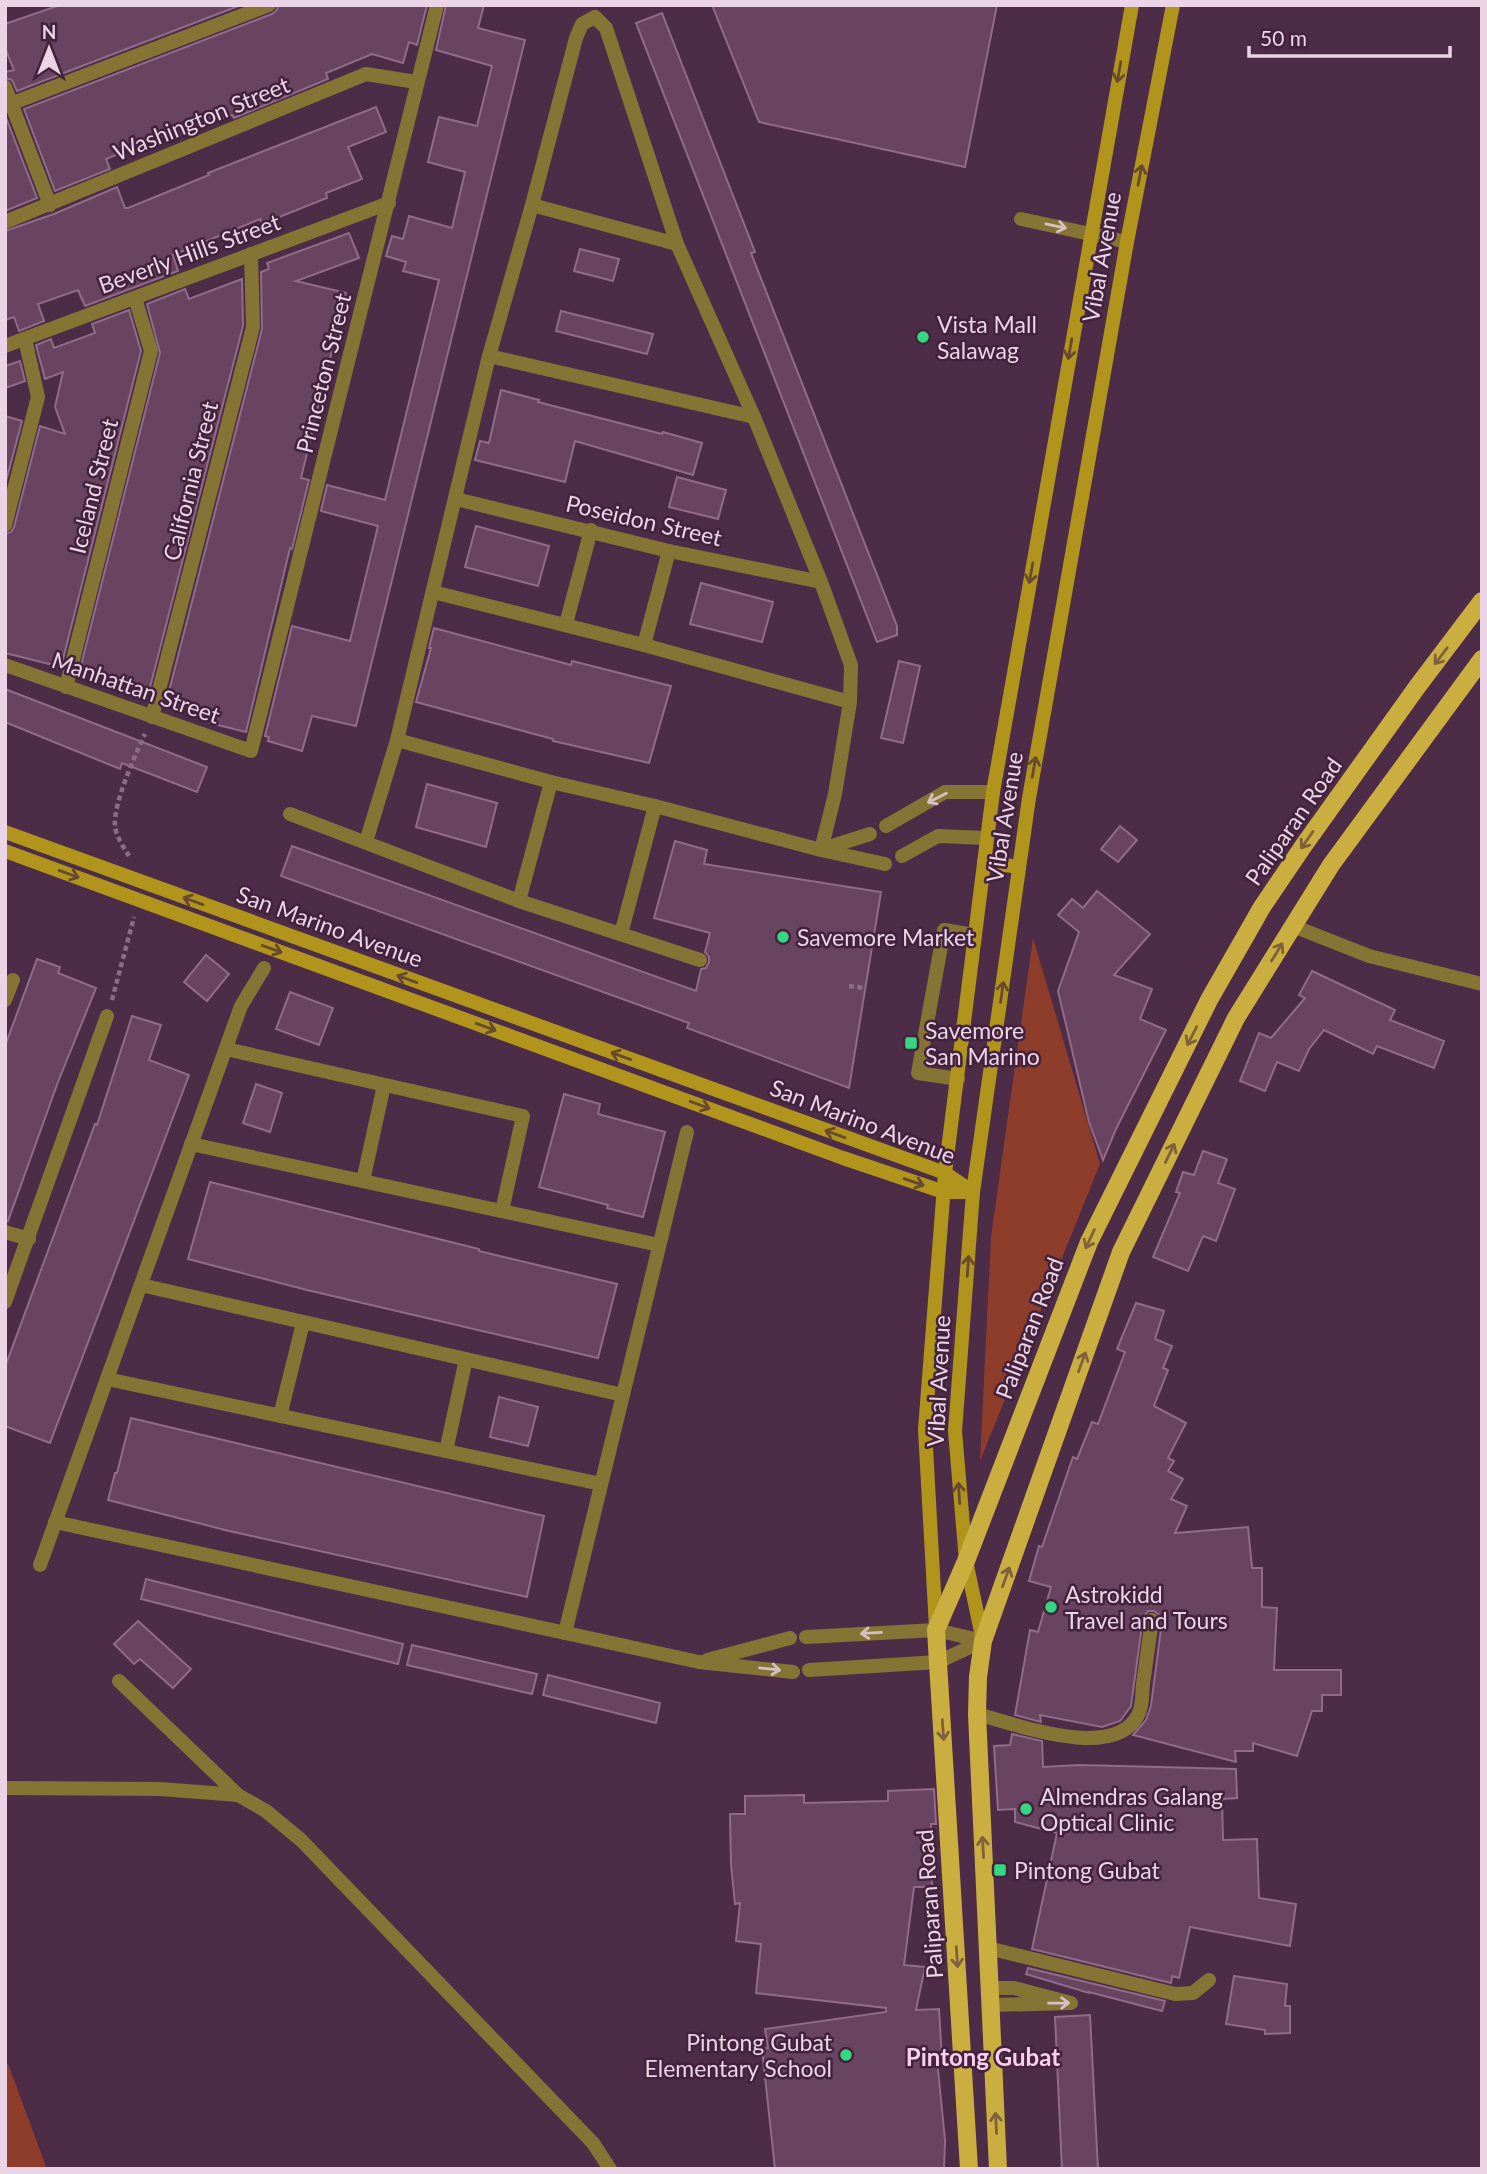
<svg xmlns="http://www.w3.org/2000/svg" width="1487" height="2174" viewBox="0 0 1487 2174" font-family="Lato,sans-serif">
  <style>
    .green { fill: #8d3d2a }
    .building { fill: #684460; stroke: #916b89; stroke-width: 2 }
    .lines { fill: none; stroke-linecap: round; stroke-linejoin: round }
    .path { stroke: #8b6e85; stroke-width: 4.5; stroke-dasharray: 5 3.5; stroke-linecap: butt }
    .lane { stroke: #857434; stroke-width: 14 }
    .street { stroke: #857434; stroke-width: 14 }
    .secondary { stroke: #b0941b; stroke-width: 14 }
    .primary { stroke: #caae3f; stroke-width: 18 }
    .oneway { stroke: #684a30 }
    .oneway2 { stroke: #d6c1c2 }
    .oneway3 { stroke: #7f613d }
    .poi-dot { fill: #35d881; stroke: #42223c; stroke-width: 2.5 }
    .labels { text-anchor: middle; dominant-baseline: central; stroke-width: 5; stroke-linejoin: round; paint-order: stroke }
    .street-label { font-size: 23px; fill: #ead4e5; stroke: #42223c }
    .poi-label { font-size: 23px; fill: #ead4e5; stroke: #42223c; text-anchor: start }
    .neighbourhood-label { font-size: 24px; font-weight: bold; fill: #f9ceef; stroke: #42223c }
  </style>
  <rect width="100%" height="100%" fill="#4d2c47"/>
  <!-- green -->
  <g class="green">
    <polygon points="1033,938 1100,1164 980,1461 991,1237"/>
    <polygon points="5,2064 8,2064 47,2169 5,2169"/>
  </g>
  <!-- building -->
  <g class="building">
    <polygon points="60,5 241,5 17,91 12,80 5,78 5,72 14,70 5,48 5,24"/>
    <polygon points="278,5 427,5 417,45 409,42 403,63 372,54 326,73 328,79 234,118 232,115 170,139 168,134 106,159 110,169 55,191 24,109 272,14 277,10"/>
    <polygon points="446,5 484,5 478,28 525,40 356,726 312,716 302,751 268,741 269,737 265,736 292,626 350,641 378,526 321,511 327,485 385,500 439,280 403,271 406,262 386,256 392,236 403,239 409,216 452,228 465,172 428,162 439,117 477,126 492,66 436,50"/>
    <polygon points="712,5 997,5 965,167 759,122"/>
    <polygon points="662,13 755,252 751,253 897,626 897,635 877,642 636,23"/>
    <polygon points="376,107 386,132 348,147 362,179 326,193 327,198 262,224 260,219 173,255 178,271 85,306 78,290 38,304 44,321 19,331 14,317 5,320 5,231 54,214 117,187 125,208 128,208 209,175 208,173"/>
    <polygon points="5,115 37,198 5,211"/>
    <polygon points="349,233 359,258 296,281 346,293 301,478 309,480 292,549 290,548 246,732 210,723 213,713 177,705 178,698 168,695 262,329 261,272 269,269 267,263"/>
    <polygon points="580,249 619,259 613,281 574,271"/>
    <polygon points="242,279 243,326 149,691 118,683 119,678 80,669 160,353 147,304 185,289 189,299"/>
    <polygon points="129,310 141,351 61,667 5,653 5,534 11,532 14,527 40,426 65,434 55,407 63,372 45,379 36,345 51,339 54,348 95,333 92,324"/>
    <polygon points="561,311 653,334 647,354 556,331"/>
    <polygon points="20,361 25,381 5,388 5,366"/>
    <polygon points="501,390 539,400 538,402 662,434 663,432 702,443 693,475 575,441 565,482 475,460 480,441 489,443"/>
    <polygon points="5,416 22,421 5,485"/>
    <polygon points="677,477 726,490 718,519 669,507"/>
    <polygon points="476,526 549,546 538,586 465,567"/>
    <polygon points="701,583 773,602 762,642 690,624"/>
    <polygon points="434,628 571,665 572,661 671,686 649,763 553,741 553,739 416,702 431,648 429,648"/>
    <polygon points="899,661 920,666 903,743 881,738"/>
    <polygon points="5,689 207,767 197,792 122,763 120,769 5,722"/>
    <polygon points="427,784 497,803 486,847 416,827"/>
    <polygon points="1120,826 1137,840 1118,862 1101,849"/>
    <polygon points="675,841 707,850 704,864 881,892 849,1088 687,1028 689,1023 281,876 292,846 696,991 701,969 706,968 709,962 709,957 705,952 710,933 654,918"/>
    <polygon points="1097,891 1150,934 1114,975 1152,989 1140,1019 1166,1030 1116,1129 1103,1160 1089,1122 1058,991 1079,932 1058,915 1072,899 1083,908"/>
    <polygon points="206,955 229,974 207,1001 184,982"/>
    <polygon points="37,959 60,967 58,973 96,988 58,1082 8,1221 5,1221 5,1046"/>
    <polygon points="1312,971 1395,1010 1390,1020 1444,1041 1434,1068 1377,1046 1373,1054 1324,1030 1309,1049 1299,1071 1277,1062 1265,1091 1240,1081 1259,1033 1271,1038 1305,998 1299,995"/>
    <polygon points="290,992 333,1008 319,1045 276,1029"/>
    <polygon points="132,1016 161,1025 149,1060 189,1075 50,1443 5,1426 5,1367 95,1124 97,1125"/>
    <polygon points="256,1084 282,1093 270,1132 243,1123"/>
    <polygon points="564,1094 600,1104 598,1114 665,1132 643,1217 607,1208 608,1205 539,1187"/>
    <polygon points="1203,1151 1227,1159 1218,1183 1235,1189 1216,1241 1203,1236 1188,1271 1153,1257 1180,1193 1176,1192 1183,1172 1194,1175"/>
    <polygon points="210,1182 479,1249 479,1251 617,1284 598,1358 307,1290 188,1259"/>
    <polygon points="1136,1303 1164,1311 1155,1339 1172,1346 1163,1368 1168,1370 1154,1406 1186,1423 1168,1458 1174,1461 1168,1471 1183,1479 1171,1499 1187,1506 1175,1533 1248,1527 1252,1568 1262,1568 1262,1607 1277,1608 1274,1670 1341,1670 1341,1695 1322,1695 1322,1711 1312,1711 1297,1756 1253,1743 1253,1751 1235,1751 1236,1762 1133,1735 1146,1720 1151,1706 1162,1621 1161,1616 1154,1611 1148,1611 1143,1618 1131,1706 1120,1721 1102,1727 1040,1715 1041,1722 1015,1715 1030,1630 1038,1632 1051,1587 1029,1581 1039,1546 1042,1547 1073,1457 1077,1459 1092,1422 1098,1424 1125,1352 1117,1349"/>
    <polygon points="499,1397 538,1407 528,1446 490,1437"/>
    <polygon points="131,1418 544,1516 527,1597 229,1531 108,1500 115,1473 117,1473"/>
    <polygon points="146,1579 403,1644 398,1664 141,1599"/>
    <polygon points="138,1621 191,1669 173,1688 140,1659 134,1664 114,1644"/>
    <polygon points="412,1645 537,1674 532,1694 407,1665"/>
    <polygon points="548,1675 660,1703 656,1723 543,1695"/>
    <polygon points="1012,1734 1042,1741 1043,1767 1079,1765 1236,1769 1237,1798 1222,1799 1223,1840 1257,1839 1259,1898 1296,1904 1290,1946 1190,1927 1179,1978 1172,1976 1171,1983 1032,1949 1057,1833 1015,1822 1015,1809 998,1810 994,1746 1010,1745"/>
    <polygon points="934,1789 936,1824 931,1824 932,1887 914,1887 904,1965 925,1967 916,2010 939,2009 942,2060 937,2060 945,2140 944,2169 775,2169 762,2049 768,2048 765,2029 886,2012 886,2008 756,1993 761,1944 736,1941 740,1903 735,1904 731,1864 730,1814 745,1814 745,1796 804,1795 804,1803 888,1801 888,1791"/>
    <polygon points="1028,1968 1165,2001 1162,2011 1089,1992 1089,1993 1026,1974"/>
    <polygon points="1234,1976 1287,1984 1285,2006 1290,2006 1290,2033 1265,2034 1265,2030 1226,2024"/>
    <polygon points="1090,2015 1098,2169 1062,2169 1055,2017"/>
  </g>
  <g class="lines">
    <!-- path -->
    <g class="path">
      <path d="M129,856C124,848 117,838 115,827C113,803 135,756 145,734"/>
      <polyline points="849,986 865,988"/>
      <polyline points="112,1000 134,917"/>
    </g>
    <!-- lane -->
    <g class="lane">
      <polyline points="1021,219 1127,242"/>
      <polyline points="958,1079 918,1073 944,930 974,935"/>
      <polyline points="119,1681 238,1795"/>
      <polyline points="988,1948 1175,1994 1193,1993 1209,1980"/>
      <polyline points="990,1988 1014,1988 1071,2003 991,2005"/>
    </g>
    <!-- street -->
    <g class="street">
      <polyline points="5,87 50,205"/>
      <polyline points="5,106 269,5"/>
      <polyline points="532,205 677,244"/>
      <polyline points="5,222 366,74 416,82"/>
      <polyline points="5,346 389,203"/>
      <polyline points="489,356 754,417"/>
      <polyline points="456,499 669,551 821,582"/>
      <polyline points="5,525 38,397 25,339"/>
      <polyline points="433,592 644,645 850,702"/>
      <polyline points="566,624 591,530"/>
      <polyline points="644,645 669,551"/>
      <polyline points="5,665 251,751 437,5"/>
      <polyline points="66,687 151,351 135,298"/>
      <polyline points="152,717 253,327 251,254"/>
      <polyline points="397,740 551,782 655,806 821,850 885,864"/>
      <polyline points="290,814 519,901 700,960"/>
      <polyline points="886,826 945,792 993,792"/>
      <polyline points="366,842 397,740 489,356 532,205 576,38 582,24 595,17 606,28 677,244 754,417 821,582 851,665 850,702 835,794 821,850"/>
      <polyline points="823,849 870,834"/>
      <polyline points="902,856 938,836 987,838"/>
      <polyline points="519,901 551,782"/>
      <polyline points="1293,926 1369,956 1482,984"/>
      <polyline points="621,934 655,806"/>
      <polyline points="5,1000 13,980"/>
      <polyline points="226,1049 523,1116 502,1211"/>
      <polyline points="191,1144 659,1245"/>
      <polyline points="363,1181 384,1085"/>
      <polyline points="5,1232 29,1239"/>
      <polyline points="141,1285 623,1395"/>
      <polyline points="5,1302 107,1016"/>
      <polyline points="107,1379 601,1484"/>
      <polyline points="280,1416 303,1323"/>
      <polyline points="446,1451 466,1359"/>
      <polyline points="55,1522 699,1662 793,1672"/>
      <polyline points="40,1565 241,1006 264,968"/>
      <polyline points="565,1633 687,1132"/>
      <polyline points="806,1637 936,1630 983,1641"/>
      <polyline points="707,1660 790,1638"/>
      <polyline points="809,1670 938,1662 983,1641"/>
      <path d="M977,1714C1016,1724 1114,1762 1138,1715C1143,1707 1142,1693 1143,1684C1146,1662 1149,1641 1152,1620"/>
      <polyline points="5,1788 160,1789 238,1795 266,1811 301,1840 593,2143 610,2169"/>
    </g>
    <!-- secondary -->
    <g class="secondary">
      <polyline points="5,832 945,1173 973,1192"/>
      <polyline points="5,851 843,1158 944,1192 973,1192"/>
      <polyline points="984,862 1019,867"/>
      <polyline points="936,1628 925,1429 945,1173 993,792 1132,5"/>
      <polyline points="983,1641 966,1561 955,1431 973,1192 1029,798 1127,242 1173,5"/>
    </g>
    <!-- primary -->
    <g class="primary">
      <polyline points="969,2169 936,1630 966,1561 1089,1242 1209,1000 1262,907 1304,845 1417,687 1482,601"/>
      <polyline points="998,2169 977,1714 978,1677 983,1641 1121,1252 1236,1018 1331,865 1482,659"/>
    </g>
  </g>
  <!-- one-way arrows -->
  <defs><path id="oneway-shaft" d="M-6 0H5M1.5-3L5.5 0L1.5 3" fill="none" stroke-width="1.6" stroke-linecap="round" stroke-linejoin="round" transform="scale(1.75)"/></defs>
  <g class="oneway">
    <use href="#oneway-shaft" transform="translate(1119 72) rotate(100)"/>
    <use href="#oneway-shaft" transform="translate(1140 175) rotate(-79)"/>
    <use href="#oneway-shaft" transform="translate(1070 349) rotate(100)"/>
    <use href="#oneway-shaft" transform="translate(1031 573) rotate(100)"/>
    <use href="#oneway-shaft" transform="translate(1034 767) rotate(-80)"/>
    <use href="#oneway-shaft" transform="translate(69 874) rotate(20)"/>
    <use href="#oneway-shaft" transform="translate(193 901) rotate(-160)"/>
    <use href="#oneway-shaft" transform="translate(272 949) rotate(20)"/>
    <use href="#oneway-shaft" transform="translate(407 979) rotate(-160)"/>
    <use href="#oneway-shaft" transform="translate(1002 992) rotate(-82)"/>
    <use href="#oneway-shaft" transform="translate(486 1027) rotate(20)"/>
    <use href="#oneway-shaft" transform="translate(621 1056) rotate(-160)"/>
    <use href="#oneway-shaft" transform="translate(700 1105) rotate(20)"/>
    <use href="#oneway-shaft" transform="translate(835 1134) rotate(-160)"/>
    <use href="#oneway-shaft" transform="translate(914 1182) rotate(19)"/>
    <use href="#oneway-shaft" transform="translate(968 1266) rotate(-86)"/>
    <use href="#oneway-shaft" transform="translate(959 1493) rotate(-94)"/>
  </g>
  <g class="oneway2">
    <use href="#oneway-shaft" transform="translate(1056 226) rotate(12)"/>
    <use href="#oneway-shaft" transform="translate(937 798) rotate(153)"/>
    <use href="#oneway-shaft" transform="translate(871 1633) rotate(177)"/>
    <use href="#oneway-shaft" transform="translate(770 1669) rotate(6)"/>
    <use href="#oneway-shaft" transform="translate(1059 2003) rotate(-1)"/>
  </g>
  <g class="oneway3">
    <use href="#oneway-shaft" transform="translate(1441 656) rotate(127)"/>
    <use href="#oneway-shaft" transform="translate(1307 840) rotate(125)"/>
    <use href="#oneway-shaft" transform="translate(1277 952) rotate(-58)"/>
    <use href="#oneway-shaft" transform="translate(1192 1036) rotate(117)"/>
    <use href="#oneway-shaft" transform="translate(1170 1153) rotate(-64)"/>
    <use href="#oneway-shaft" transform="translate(1090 1239) rotate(115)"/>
    <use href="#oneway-shaft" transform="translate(1082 1362) rotate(-70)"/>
    <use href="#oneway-shaft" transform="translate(1006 1577) rotate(-70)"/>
    <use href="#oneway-shaft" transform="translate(943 1730) rotate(86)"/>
    <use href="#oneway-shaft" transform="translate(983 1847) rotate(-93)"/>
    <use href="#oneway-shaft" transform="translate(957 1957) rotate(86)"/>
    <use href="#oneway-shaft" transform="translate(996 2123) rotate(-93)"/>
  </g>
  <!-- markers -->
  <g class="poi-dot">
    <circle cx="923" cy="337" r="7"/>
    <circle cx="783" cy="937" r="7"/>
    <rect x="904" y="1036" width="14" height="14" rx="3.5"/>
    <circle cx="1051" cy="1607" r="7"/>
    <circle cx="1026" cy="1809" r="7"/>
    <rect x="993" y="1863" width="14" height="14" rx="3.5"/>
    <circle cx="846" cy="2055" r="7"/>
  </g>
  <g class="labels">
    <!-- street labels -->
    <g class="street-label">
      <text transform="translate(201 118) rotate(-22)">Washington Street</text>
      <text transform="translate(189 253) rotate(-20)">Beverly Hills Street</text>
      <text transform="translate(1101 257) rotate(-80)">Vibal Avenue</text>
      <text transform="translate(323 373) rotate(-76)">Princeton Street</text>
      <text transform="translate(190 481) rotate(-76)">California Street</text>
      <text transform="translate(93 486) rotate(-76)">Iceland Street</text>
      <text transform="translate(644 520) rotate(13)">Poseidon Street</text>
      <text transform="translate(136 687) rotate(19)">Manhattan Street</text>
      <text transform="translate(1004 817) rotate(-81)">Vibal Avenue</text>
      <text transform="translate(1293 821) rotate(-55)">Paliparan Road</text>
      <text transform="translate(330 926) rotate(20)">San Marino Avenue</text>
      <text transform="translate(863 1121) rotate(21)">San Marino Avenue</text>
      <text transform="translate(1029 1328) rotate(-69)">Paliparan Road</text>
      <text transform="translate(938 1381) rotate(-87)">Vibal Avenue</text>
      <text transform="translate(929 1904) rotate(-94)">Paliparan Road</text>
    </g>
    <!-- poi labels -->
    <g class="poi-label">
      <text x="937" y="324">Vista Mall<tspan x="937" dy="26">Salawag</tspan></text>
      <text x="797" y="937">Savemore Market</text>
      <text x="925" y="1030">Savemore<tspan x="925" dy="26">San Marino</tspan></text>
      <text x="1065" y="1594">Astrokidd<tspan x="1065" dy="26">Travel and Tours</tspan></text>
      <text x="1040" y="1796">Almendras Galang<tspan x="1040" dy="26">Optical Clinic</tspan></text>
      <text x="1014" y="1870">Pintong Gubat</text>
      <text x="832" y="2042" text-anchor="end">Pintong Gubat<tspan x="832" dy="26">Elementary School</tspan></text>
    </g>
    <!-- neighbourhood labels -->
    <g class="neighbourhood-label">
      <text x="983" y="2056">Pintong Gubat</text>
    </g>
  </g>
  <!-- border -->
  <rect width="1487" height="2174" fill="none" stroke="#ead4e5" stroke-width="14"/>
  <!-- north arrow -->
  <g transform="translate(49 49)" stroke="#42223c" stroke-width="5" paint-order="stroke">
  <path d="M0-5L12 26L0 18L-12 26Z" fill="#ead4e5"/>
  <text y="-10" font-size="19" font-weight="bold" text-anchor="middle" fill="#ead4e5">N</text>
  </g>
  <!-- scale -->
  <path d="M1249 46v10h201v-10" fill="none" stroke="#ead4e5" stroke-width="3.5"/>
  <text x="1260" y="46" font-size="21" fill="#ead4e5" stroke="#42223c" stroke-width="5" paint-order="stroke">50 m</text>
</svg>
